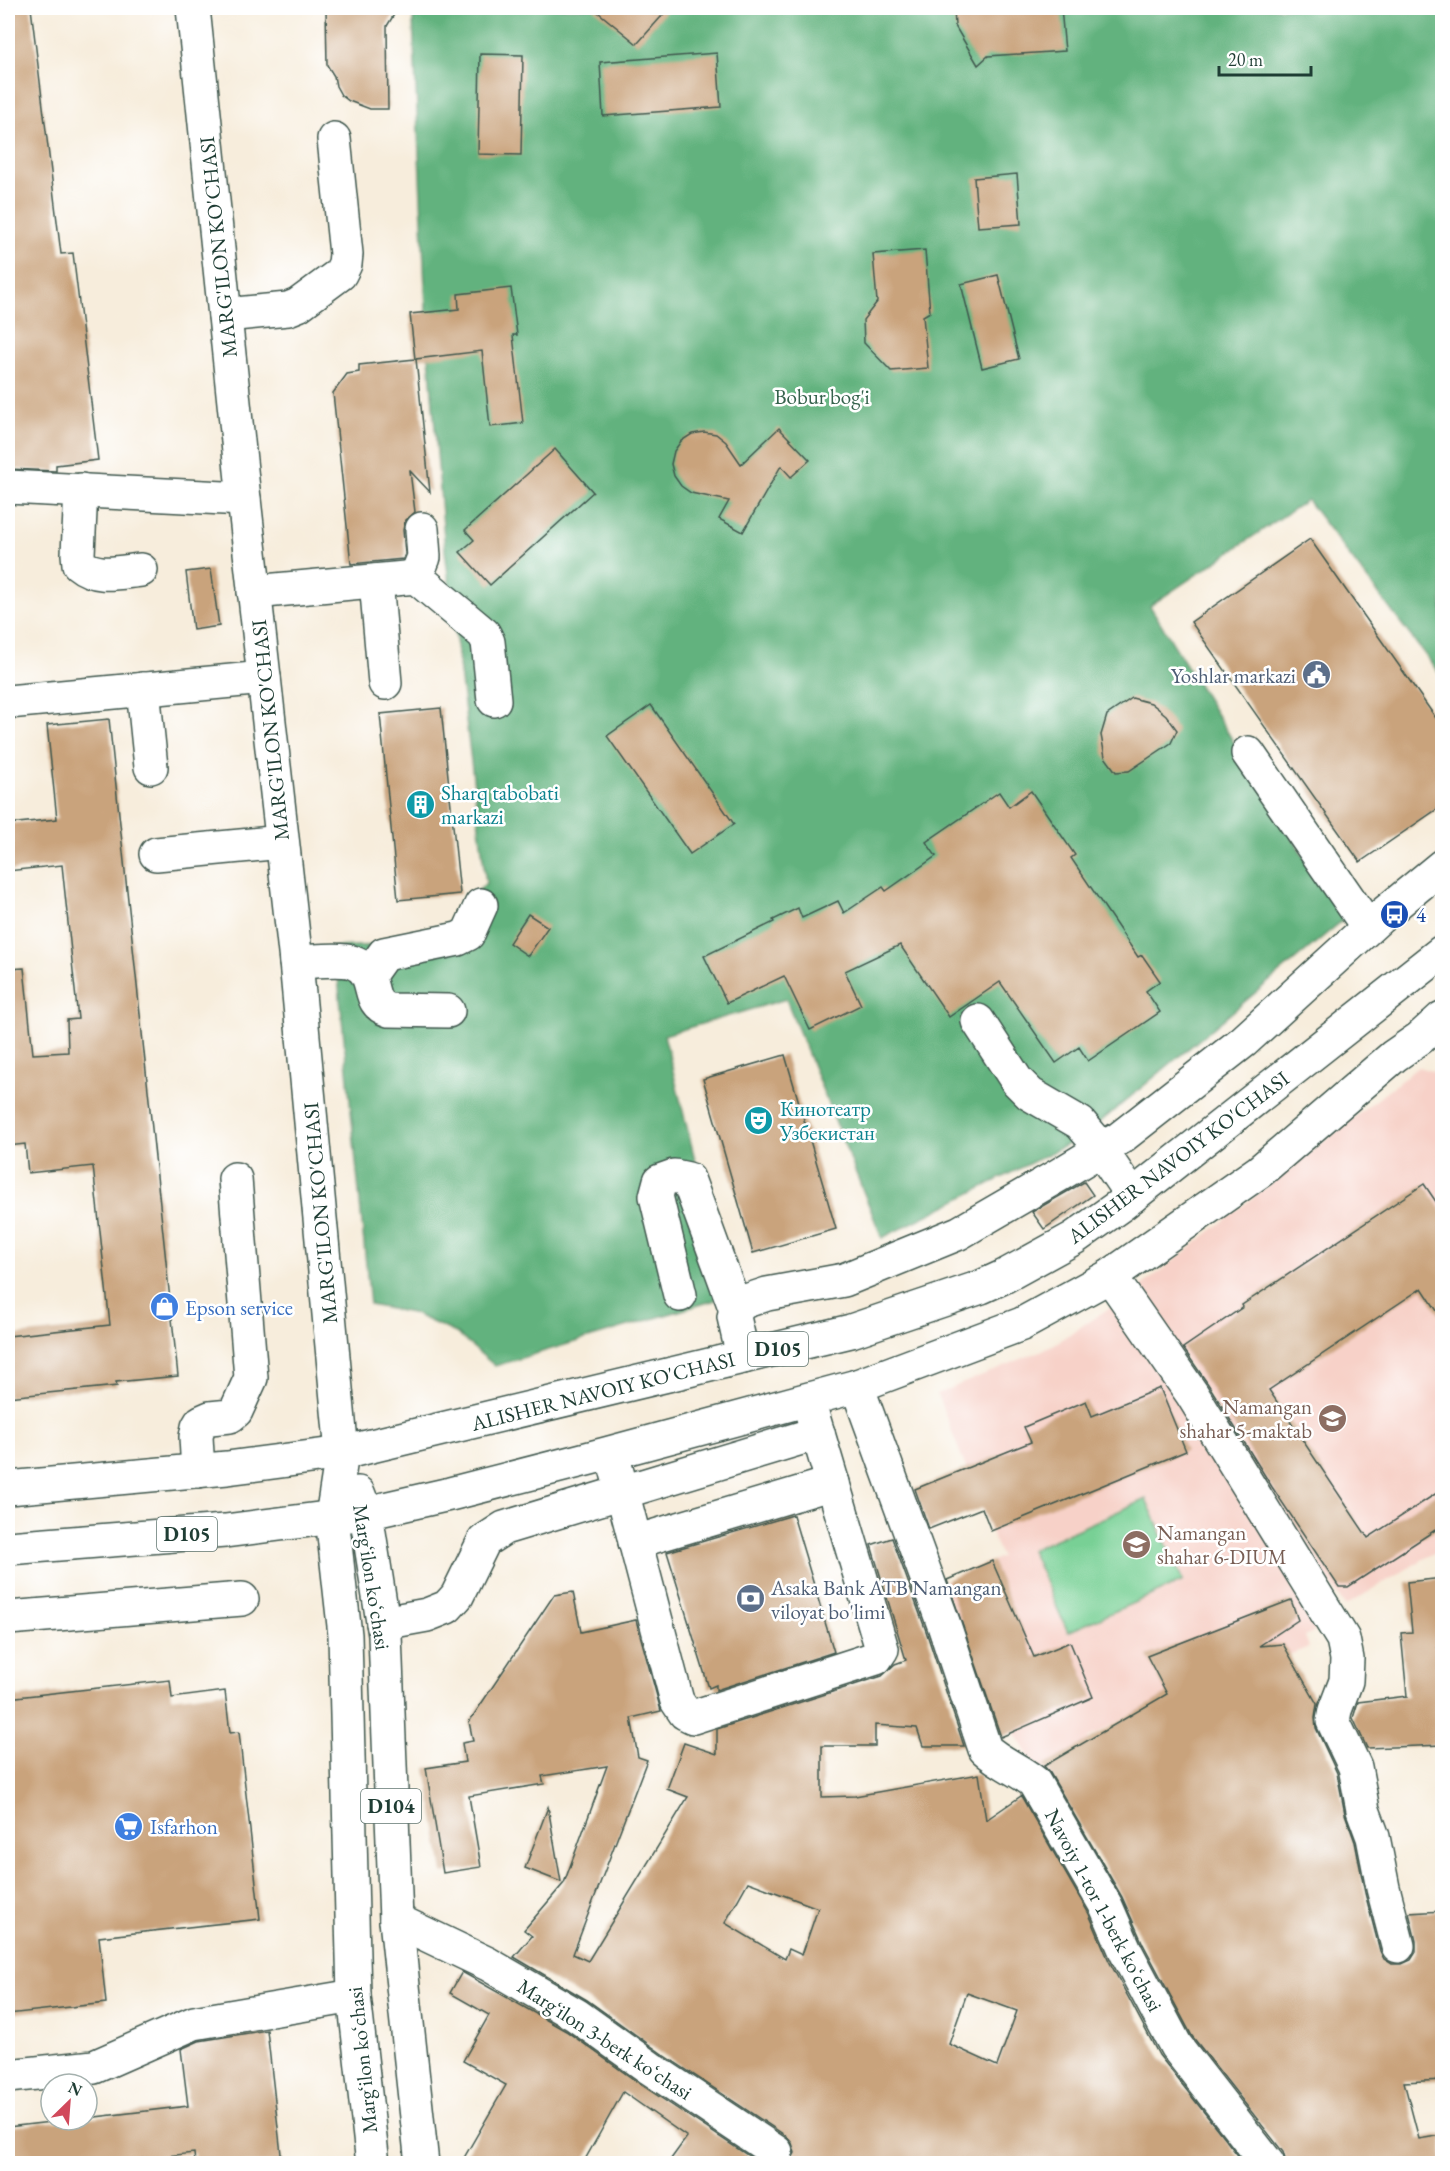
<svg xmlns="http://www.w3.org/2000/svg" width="1450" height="2171" viewBox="0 0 1450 2171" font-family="'EB Garamond',serif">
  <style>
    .built { fill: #f7d1c8 }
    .green { fill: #78d095; stroke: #4c8664; stroke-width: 1.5 }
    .forest { fill: #62b27e; stroke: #407859; stroke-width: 1.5 }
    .building { fill: #c9a37b; fill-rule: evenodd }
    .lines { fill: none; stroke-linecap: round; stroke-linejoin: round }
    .minor-casing { stroke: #3f574d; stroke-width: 36 }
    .major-casing { stroke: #3f574d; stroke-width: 36 }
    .minor { stroke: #fff; stroke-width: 33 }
    .major { stroke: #fff; stroke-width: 33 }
    .labels { text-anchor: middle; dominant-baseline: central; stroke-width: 5; stroke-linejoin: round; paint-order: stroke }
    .shield { fill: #fff; stroke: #627771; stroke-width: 1.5 }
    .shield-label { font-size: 20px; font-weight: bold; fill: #1f3d34 }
    .street-label { font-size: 21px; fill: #1f3d34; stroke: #fff }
    .park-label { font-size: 21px; fill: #35624c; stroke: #fff }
    .service-label { font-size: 21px; fill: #4e5e75; stroke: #fff; text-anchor: end }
    .culture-label { font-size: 21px; fill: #0d838f; stroke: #fff; text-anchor: start }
    .transit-label { font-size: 21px; fill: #164399; stroke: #fff; text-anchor: start }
    .shop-label { font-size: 21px; fill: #366cbe; stroke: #fff; text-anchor: start }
    .education-label { font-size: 21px; fill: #785e54; stroke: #fff; text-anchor: end }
  </style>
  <rect width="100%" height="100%" fill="#fff"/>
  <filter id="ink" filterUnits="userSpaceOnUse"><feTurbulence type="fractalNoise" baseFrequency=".0167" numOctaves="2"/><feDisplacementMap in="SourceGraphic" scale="12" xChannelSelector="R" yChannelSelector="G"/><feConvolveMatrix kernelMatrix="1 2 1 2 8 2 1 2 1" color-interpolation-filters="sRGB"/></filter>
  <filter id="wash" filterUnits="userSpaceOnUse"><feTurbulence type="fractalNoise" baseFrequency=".008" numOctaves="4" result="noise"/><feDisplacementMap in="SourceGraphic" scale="24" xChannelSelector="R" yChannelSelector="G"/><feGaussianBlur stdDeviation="1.35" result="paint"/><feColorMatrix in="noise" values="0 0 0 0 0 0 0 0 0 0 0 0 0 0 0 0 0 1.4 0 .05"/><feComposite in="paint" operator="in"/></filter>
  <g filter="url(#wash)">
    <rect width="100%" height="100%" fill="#f7eddc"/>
    <!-- built -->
    <g class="built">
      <polygon points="1418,1067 1442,1074 1442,1548 1345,1606 1139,1288"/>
      <polygon points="1120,1301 1328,1625 1305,1636 1309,1647 1130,1718 1129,1716 1088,1738 1105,1764 1053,1795 1014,1732 993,1740 969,1685 984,1678 942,1582 1001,1557 937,1394 1050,1347"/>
    </g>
    <!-- green -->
    <polygon class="green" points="1146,1499 1183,1581 1068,1632 1031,1550"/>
    <!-- forest -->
    <polygon class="forest" points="419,8 1442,8 1442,677 1307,500 1150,606 1343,920 1082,1137 882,1238 786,999 664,1035 729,1296 495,1366 456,1333 412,1313 370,1305 335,947 428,943 486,883 445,550 427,332 413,20"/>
    <g id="blocks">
      <!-- building -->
      <g class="building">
        <polygon points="8,8 31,8 61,254 73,253 98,460 56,465 56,471 8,469"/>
        <polygon points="326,8 398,8 387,26 388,109 370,109 349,101 341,95 336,86 334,76 327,65"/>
        <polygon points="593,8 669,8 637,44"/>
        <polygon points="954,8 1061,8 1065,51 988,56 978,65 955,26"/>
        <polygon points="717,53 721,107 603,116 600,62"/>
        <polygon points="480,54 523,55 521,155 478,154"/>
        <polygon points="1017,174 1021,224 978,227 974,178"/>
        <polygon points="925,250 930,312 923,316 928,368 891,371 864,343 863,320 877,302 873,254"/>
        <polygon points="998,275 1019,359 982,368 961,284"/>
        <polygon points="511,288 517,335 513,335 523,423 490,427 482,351 416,359 430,492 410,471 415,512 405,521 403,530 405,554 403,559 351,564 333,393 347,374 359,372 359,365 415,359 410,314 459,309 458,294"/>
        <polygon points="779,428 810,460 791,477 781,466 743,532 719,519 729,501 691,493 681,486 674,476 671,464 674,451 681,441 692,434 704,432 716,434 726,442 741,464"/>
        <polygon points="555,449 593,492 490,585 460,552 474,540 465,530"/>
        <polygon points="1310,539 1443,728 1443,805 1360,862 1191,622"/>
        <polygon points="211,569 219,626 193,630 186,572"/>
        <polygon points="1132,698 1151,703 1166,715 1177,730 1171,743 1129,771 1116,772 1105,757 1101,735 1107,715"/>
        <polygon points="651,705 734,824 690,854 607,736"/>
        <polygon points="441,708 460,894 398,900 380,714"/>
        <polygon points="109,719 178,1376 116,1382 117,1386 8,1397 8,1336 110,1325 93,1166 28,1173 25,1144 8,1146 8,969 24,968 33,1054 68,1052 67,1020 78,1019 62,865 8,871 8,824 57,819 47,725"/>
        <polygon points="1031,791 1075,855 1071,858 1138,957 1142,955 1160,981 1146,991 1160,1012 1088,1061 1079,1047 1056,1063 1000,982 949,1017 900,945 845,971 861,1005 810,1030 784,976 727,1003 704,956 774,922 773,920 798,908 802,918 838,901 844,913 883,887 886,891 936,856 926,842 999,792 1009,807"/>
        <polygon points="528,914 548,927 528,956 509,943"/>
        <polygon points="785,1055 836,1229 753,1253 703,1079"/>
        <polygon points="1084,1182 1093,1195 1044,1229 1032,1212"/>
        <polygon points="1424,1184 1443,1212 1443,1320 1422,1288 1269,1390 1368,1538 1443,1489 1443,1525 1348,1587 1339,1587 1272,1487 1208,1384 1183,1348 1243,1307 1242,1305"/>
        <polygon points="1160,1388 1186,1451 991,1531 982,1508 929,1529 915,1489 1031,1442 1024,1427 1086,1401 1092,1416"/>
        <polygon points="793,1515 834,1652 716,1690 716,1685 709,1688 667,1552"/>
        <path d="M892,1538L926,1631L964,1746H923L917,1728L875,1725V1746H822V1797L855,1796L979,1774L986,1820L1021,1796L1089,1914L1109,1961L1159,2055L1244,2163H790L795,2153L792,2143L786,2136L661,2053L587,2000L514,1957L532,1936L524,1930L564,1883L607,1766L542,1776L544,1784L469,1796L481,1867L443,1873L426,1768L465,1762L462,1743L473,1741L469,1722L554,1595L573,1592L581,1632L636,1620L661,1711L631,1718L638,1757L647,1760L573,1954L588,1961L688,1797L667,1789L684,1743L717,1754V1729L882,1676L895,1664L906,1660L871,1545ZM748,1882L818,1908L802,1955L789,1949L785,1959L725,1923ZM967,1993L1017,2011L997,2066L949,2044Z"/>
        <polygon points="992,1561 1034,1657 1070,1642 1093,1697 1001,1737 947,1580"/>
        <polygon points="1443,1578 1443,1642 1437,1642 1443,1696 1443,1745 1367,1748 1353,1718 1358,1702 1407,1696 1401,1633 1412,1632 1407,1582"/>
        <polygon points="1291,1600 1298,1620 1259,1646 1283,1644 1317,1704 1315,1718 1316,1728 1337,1773 1345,1814 1355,1842 1365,1893 1380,1951 1384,1959 1392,1964 1402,1964 1411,1960 1416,1952 1416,1941 1409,1913 1443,1911 1443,2080 1404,2082 1419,2139 1443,2135 1443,2163 1286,2163 1283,2152 1192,2036 1143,1944 1122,1897 1050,1773 1044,1766 1167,1694 1147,1656"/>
        <polygon points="170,1680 172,1698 225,1691 230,1733 239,1732 260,1919 99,1937 106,2003 8,2014 8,1698"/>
        <polygon points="548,1807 561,1882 525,1868"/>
        <polygon points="462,1972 566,2031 640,2084 759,2163 668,2163 687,2137 623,2092 583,2163 461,2163 506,2085 463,2061 489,2015 450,1993"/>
        <polygon points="267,2030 282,2163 195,2163 194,2153 101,2163 8,2163 8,2127 68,2120 87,2120 87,2118 188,2106 181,2049 199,2041"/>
      </g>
    </g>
  </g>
  <g filter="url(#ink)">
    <use href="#blocks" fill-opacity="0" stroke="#3f574d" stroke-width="1.5"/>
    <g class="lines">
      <defs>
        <g id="minor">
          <polyline points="225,315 288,309 298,305 340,274 345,264 346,254 334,139"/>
          <polyline points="8,487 244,499"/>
          <path d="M81,490L78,554L79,564C97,579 120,572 141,570"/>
          <polyline points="416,577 424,557 422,529"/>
          <polyline points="376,581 385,683"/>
          <polyline points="254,592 416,577 484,634 488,642 494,700"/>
          <polyline points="143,689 151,767"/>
          <polyline points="8,702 264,678"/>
          <polyline points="1248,753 1368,927"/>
          <polyline points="156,854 282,842"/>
          <path d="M296,962C310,962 339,958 352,962C381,973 363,1003 389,1010L448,1011"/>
          <polyline points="369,975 384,954 458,939 468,934 481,905"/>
          <polyline points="978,1021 1017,1081 1030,1094 1080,1123 1092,1137 1132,1196"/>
          <polyline points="1110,1276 1192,1394 1343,1639 1347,1659 1346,1681 1335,1710 1333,1721 1355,1767 1363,1810 1373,1837 1383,1888 1398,1946"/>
          <polyline points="680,1295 656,1196 660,1181 674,1176 688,1179 736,1310"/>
          <polyline points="743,1357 734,1317 736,1310 743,1302 767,1294 844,1280 959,1233 1059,1175 1120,1138 1244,1041 1380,917 1442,866"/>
          <path d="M857,1386L944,1625L985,1749C1000,1763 1018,1769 1034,1782L1106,1906L1126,1952L1176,2046L1268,2164"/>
          <polyline points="612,1453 677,1701 685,1713 693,1717 876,1658 882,1649 808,1400"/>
          <polyline points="198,1471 196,1437 198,1427 201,1422 210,1418 230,1416 236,1411 251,1378 235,1179"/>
          <polyline points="635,1542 833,1483"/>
          <polyline points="8,1618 242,1599"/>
          <polyline points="383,1623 427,1615 447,1607 457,1596 484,1541 504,1528 818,1433"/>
          <polyline points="396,1920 488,1964 576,2015 650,2068 776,2152"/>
          <polyline points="8,2076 94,2067 194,2023 354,1996"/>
        </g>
        <g id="major">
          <polyline points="193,8 244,499 296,962 342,1453 332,1517 345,1635 354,1996 373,2164"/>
          <polyline points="8,1488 227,1468 342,1453 851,1331 981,1287 1003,1277 1074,1238 1122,1204 1442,952"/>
          <polyline points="358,1493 366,1513 385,1635 396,1920 422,2164"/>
          <polyline points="8,1548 225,1531 366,1513 450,1494 606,1454 857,1386 1022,1324 1110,1276 1260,1171 1394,1056 1420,1038 1442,1018"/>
        </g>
      </defs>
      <!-- minor casing -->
      <use href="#minor" class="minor-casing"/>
      <!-- major casing -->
      <use href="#major" class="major-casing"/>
      <!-- minor -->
      <use href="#minor" class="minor"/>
      <!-- major -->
      <use href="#major" class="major"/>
    </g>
  </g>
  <!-- icons -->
  <defs>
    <symbol id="civic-disc" viewBox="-11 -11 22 22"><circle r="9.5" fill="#5c6f8a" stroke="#fff"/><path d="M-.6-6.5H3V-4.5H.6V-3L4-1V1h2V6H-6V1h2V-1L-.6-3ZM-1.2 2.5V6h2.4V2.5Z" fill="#fff"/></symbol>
    <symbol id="building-disc" viewBox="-11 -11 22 22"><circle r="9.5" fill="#0f9aa8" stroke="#fff"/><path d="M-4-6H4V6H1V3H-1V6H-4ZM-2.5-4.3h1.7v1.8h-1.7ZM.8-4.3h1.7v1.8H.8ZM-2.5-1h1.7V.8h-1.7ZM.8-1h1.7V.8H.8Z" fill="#fff"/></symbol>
    <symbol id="bus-disc" viewBox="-11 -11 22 22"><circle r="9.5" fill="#1a4fb4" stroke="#fff"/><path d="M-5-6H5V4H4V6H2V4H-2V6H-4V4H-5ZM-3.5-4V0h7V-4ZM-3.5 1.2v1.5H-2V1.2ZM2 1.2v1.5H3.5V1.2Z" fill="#fff"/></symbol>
    <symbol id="theatre-disc" viewBox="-11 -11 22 22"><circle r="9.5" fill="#0f9aa8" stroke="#fff"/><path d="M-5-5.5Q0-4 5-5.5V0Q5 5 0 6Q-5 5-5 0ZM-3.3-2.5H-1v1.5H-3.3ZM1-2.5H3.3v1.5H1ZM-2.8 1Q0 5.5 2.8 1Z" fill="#fff"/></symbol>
    <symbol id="shop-disc" viewBox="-11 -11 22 22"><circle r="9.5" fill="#3f7fe0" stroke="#fff"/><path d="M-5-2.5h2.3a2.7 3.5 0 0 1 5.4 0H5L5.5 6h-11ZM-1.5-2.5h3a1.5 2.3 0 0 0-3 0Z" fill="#fff"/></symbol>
    <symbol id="school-disc" viewBox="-11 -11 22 22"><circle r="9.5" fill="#8d6e63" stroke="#fff"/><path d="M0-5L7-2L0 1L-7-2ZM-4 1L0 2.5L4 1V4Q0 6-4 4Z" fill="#fff"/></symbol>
    <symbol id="bank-disc" viewBox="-11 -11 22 22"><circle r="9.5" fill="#5c6f8a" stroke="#fff"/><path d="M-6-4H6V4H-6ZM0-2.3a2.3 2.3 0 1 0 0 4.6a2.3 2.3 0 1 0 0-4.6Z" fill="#fff"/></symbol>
    <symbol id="supermarket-disc" viewBox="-11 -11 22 22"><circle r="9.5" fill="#3f7fe0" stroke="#fff"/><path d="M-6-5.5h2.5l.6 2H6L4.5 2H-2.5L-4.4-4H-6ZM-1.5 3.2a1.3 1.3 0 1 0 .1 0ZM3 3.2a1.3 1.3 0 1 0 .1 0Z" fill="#fff"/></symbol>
  </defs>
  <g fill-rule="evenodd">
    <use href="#civic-disc" x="1300" y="658" width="33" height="33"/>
    <use href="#building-disc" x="404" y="788" width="33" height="33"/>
    <use href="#bus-disc" x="1378" y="898" width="33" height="33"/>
    <use href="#theatre-disc" x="742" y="1104" width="33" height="33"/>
    <use href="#shop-disc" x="148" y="1290" width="33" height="33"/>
    <use href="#school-disc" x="1316" y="1402" width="33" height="33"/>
    <use href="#school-disc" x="1120" y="1528" width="33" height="33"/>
    <use href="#bank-disc" x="734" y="1582" width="33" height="33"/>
    <use href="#supermarket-disc" x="112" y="1810" width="33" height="33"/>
  </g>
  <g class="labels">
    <!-- shield labels -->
    <g class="shield">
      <rect x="748" y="1332" width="60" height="34" rx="4.5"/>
      <rect x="157" y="1517" width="60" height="34" rx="4.5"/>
      <rect x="361" y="1789" width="60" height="34" rx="4.5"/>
    </g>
    <g class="shield-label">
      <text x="778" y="1349">D105</text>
      <text x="187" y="1534">D105</text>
      <text x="391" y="1806">D104</text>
    </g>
    <!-- street labels -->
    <g class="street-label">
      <text transform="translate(218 247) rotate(-96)">MARG'ILON KO'CHASI</text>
      <text transform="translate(270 730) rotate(-96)">MARG'ILON KO'CHASI</text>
      <text transform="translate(1178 1157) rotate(-37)">ALISHER NAVOIY KO'CHASI</text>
      <text transform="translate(320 1213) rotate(-95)">MARG'ILON KO'CHASI</text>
      <text transform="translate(603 1391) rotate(-14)">ALISHER NAVOIY KO'CHASI</text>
      <text transform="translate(372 1577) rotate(81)">Margʻilon koʻchasi</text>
      <text transform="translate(1104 1910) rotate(62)">Navoiy 1-tor 1-berk koʻchasi</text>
      <text transform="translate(605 2039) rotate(33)">Margʻilon 3-berk koʻchasi</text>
      <text transform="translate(362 2060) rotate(-96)">Margʻilon koʻchasi</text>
    </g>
    <!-- park labels -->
    <g class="park-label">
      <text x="822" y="396">Bobur bog'i</text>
    </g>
    <!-- service labels -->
    <g class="service-label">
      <text x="1296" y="675">Yoshlar markazi</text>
      <text x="771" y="1587" text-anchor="start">Asaka Bank ATB Namangan<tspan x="771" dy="24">viloyat bo'limi</tspan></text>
    </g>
    <!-- culture labels -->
    <g class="culture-label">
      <text x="441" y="792">Sharq tabobati<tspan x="441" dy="24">markazi</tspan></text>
      <text x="780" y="1108">Кинотеатр<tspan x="780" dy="24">Узбекистан</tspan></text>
    </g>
    <!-- transit labels -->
    <g class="transit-label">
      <text x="1416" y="914">4</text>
    </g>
    <!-- shop labels -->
    <g class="shop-label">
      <text x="185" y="1307">Epson service</text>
      <text x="150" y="1826">Isfarhon</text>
    </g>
    <!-- education labels -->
    <g class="education-label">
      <text x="1312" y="1406">Namangan<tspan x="1312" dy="24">shahar 5-maktab</tspan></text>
      <text x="1157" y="1532" text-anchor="start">Namangan<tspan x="1157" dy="24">shahar 6-DIUM</tspan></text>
    </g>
  </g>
  <!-- margin -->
  <rect width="1450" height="2171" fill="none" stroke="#fff" stroke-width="30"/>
  <!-- north arrow -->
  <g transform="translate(69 2102) rotate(25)"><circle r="28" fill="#ffffff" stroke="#a5b1ae" stroke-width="1.5"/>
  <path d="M0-4.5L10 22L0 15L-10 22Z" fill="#d1495b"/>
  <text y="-9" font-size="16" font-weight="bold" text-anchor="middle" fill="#1f3d34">N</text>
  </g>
  <!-- scale -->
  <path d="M1219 66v9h92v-9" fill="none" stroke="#1f3d34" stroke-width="3"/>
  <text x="1228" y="66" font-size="18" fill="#1f3d34" stroke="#ffffff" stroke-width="4.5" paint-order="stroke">20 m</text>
</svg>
